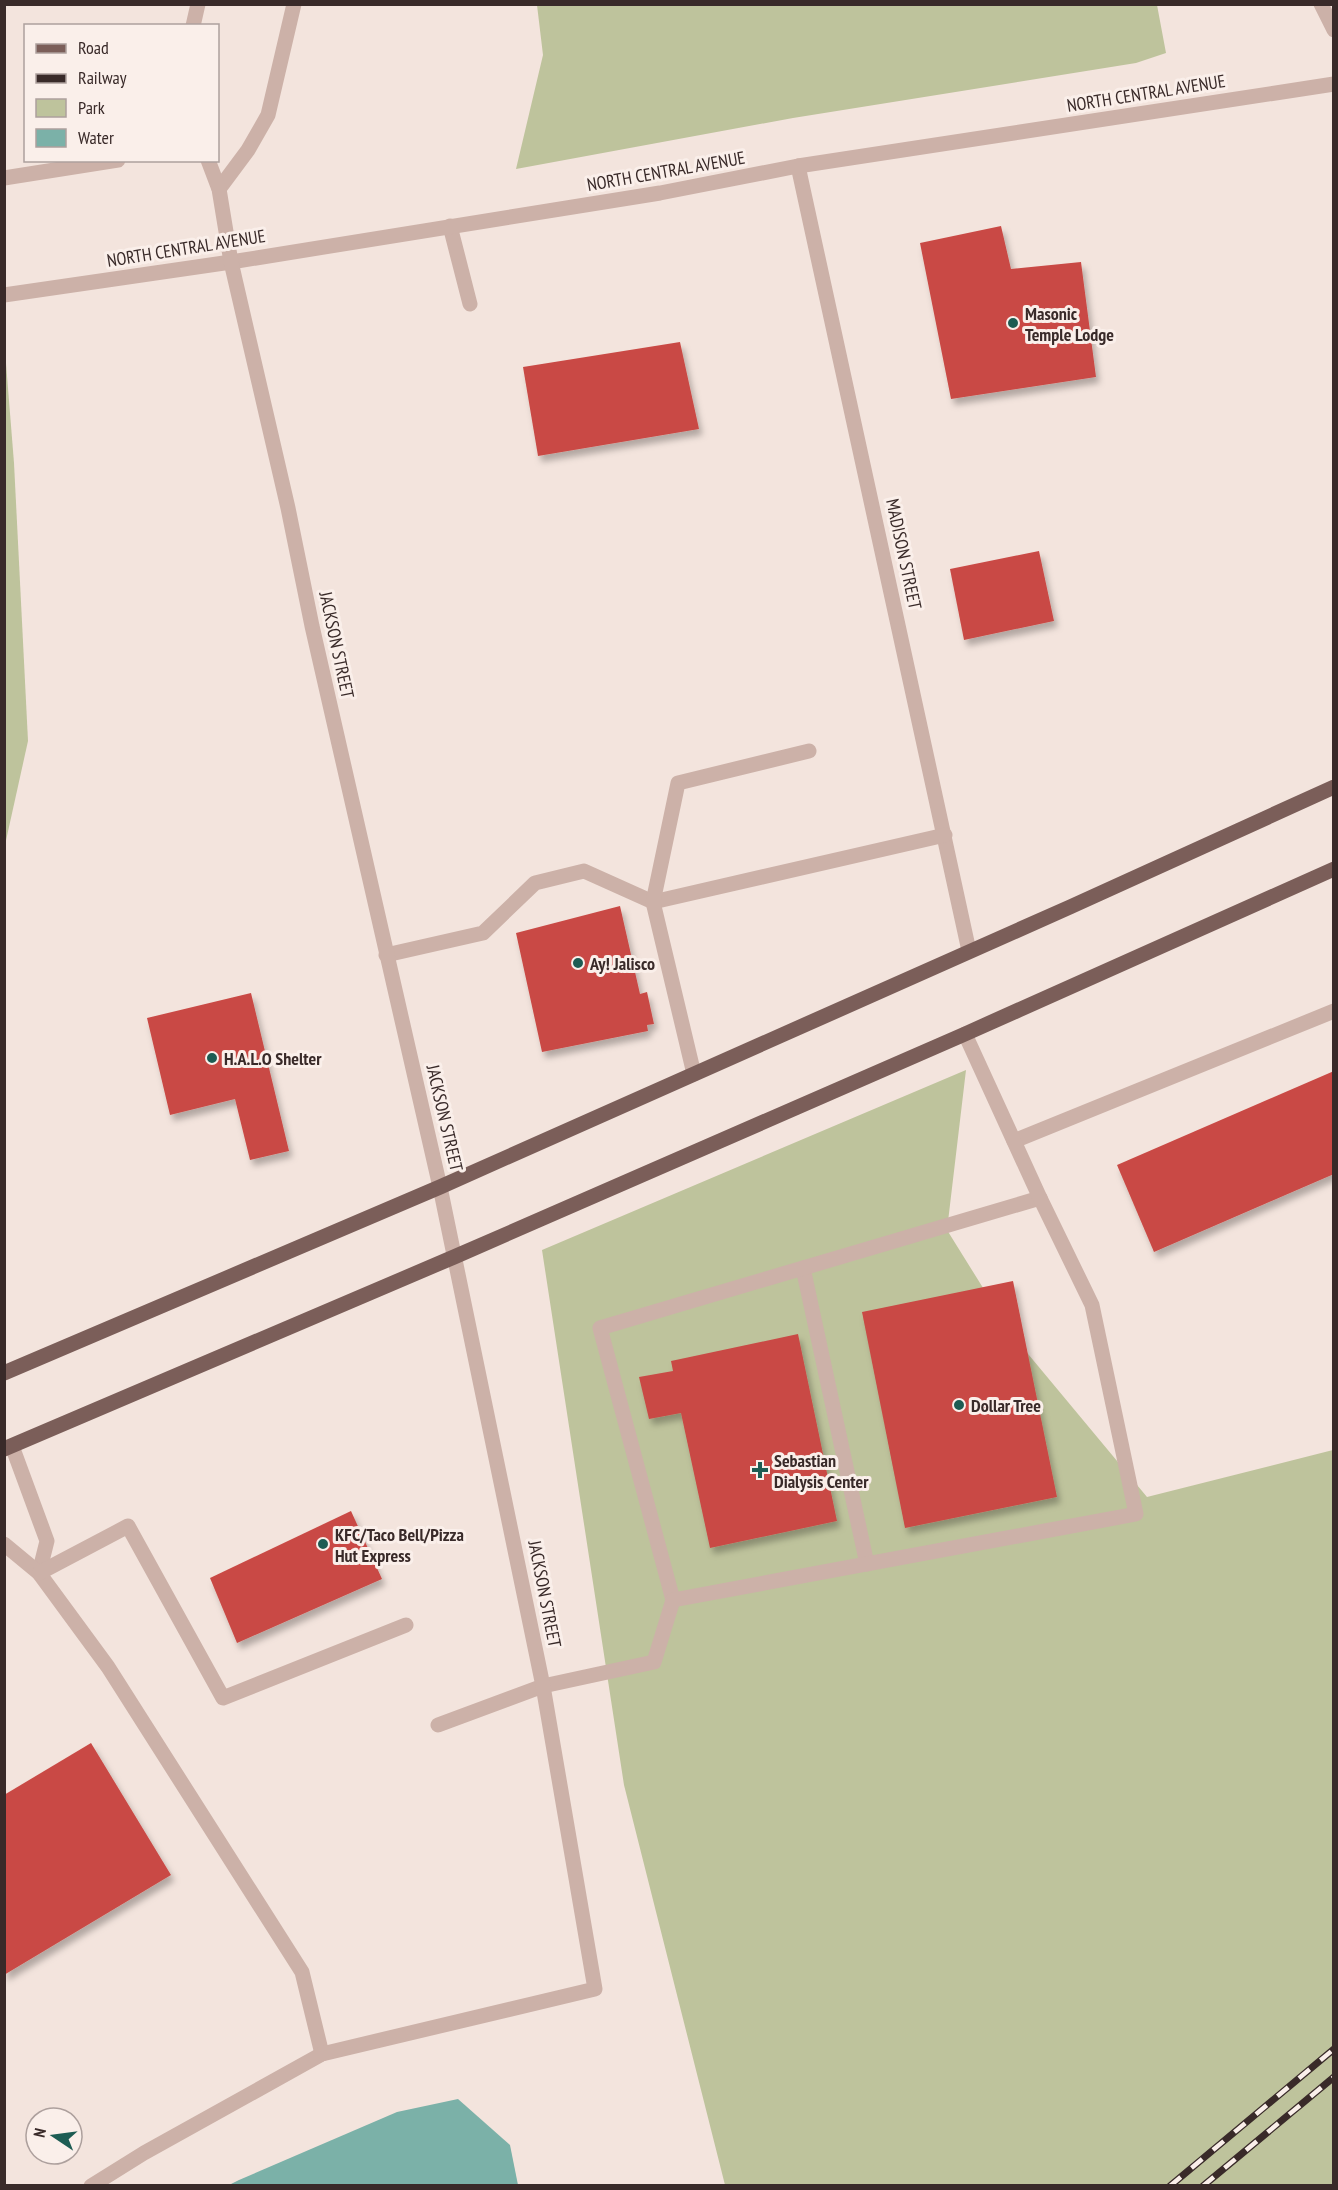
<svg xmlns="http://www.w3.org/2000/svg" width="1338" height="2190" viewBox="0 0 1338 2190" font-family="'PT Sans Narrow',sans-serif">
  <style>
    .green { fill: #bec39c }
    .water { fill: #7bb1a8 }
    .building { fill: #c94a45; filter: url(#shadow) }
    .lines { fill: none; stroke-linecap: round; stroke-linejoin: round }
    .minor { stroke: #ccb1a8; stroke-width: 15 }
    .major { stroke: #7b5e59; stroke-width: 15 }
    .rail-casing { stroke: #392a29; stroke-width: 7 }
    .rail { stroke: #faefea; stroke-width: 4.5; stroke-dasharray: 14; stroke-linecap: butt }
    .poi-dot { fill: #1d5c53; stroke: #faefea; stroke-width: 2 }
    .labels { text-anchor: middle; dominant-baseline: central; stroke-width: 6; stroke-linejoin: round; paint-order: stroke }
    .street-label { font-size: 18px; fill: #392a29; stroke: #faefea }
    .poi-label { font-size: 18px; font-weight: bold; fill: #392a29; stroke: #faefea; text-anchor: start }
  </style>
  <defs>
    <filter id="shadow"><feDropShadow dx="3.5" dy="6" stdDeviation="3" flood-color="#0004"/></filter>
  </defs>
  <rect width="100%" height="100%" fill="#f3e4dd"/>
  <!-- green -->
  <g class="green">
    <polygon points="537,5 1157,5 1166,53 1136,63 793,118 516,169 543,55"/>
    <polygon points="5,351 14,463 28,741 5,845"/>
    <polygon points="966,1070 947,1230 1013,1336 1147,1497 1333,1450 1333,2185 725,2185 624,1785 542,1250"/>
  </g>
  <!-- water -->
  <polygon class="water" points="458,2099 510,2145 518,2185 229,2185 239,2180 397,2112"/>
  <!-- building -->
  <g class="building">
    <polygon points="1001,226 1011,269 1081,262 1096,377 951,399 920,243"/>
    <polygon points="680,342 699,429 538,456 523,367"/>
    <polygon points="1039,551 1054,621 964,640 950,569"/>
    <polygon points="620,906 640,994 647,992 654,1024 647,1025 648,1031 542,1052 516,933"/>
    <polygon points="251,993 289,1151 250,1160 235,1099 170,1115 147,1018"/>
    <polygon points="1334,1071 1334,1174 1154,1252 1117,1165"/>
    <polygon points="1013,1281 1057,1497 905,1528 862,1312"/>
    <polygon points="798,1334 837,1521 710,1548 681,1413 649,1419 639,1377 673,1371 671,1361"/>
    <polygon points="351,1511 382,1579 237,1643 210,1578"/>
    <polygon points="91,1743 171,1875 4,1975 4,1795"/>
  </g>
  <g class="lines">
    <!-- minor -->
    <g class="minor">
      <polyline points="1321,4 1334,30"/>
      <polyline points="193,26 198,4"/>
      <polyline points="798,166 969,951"/>
      <polyline points="4,178 118,160"/>
      <polyline points="219,189 248,150 268,115 294,4"/>
      <polyline points="450,226 470,304"/>
      <polyline points="4,295 231,262 660,193 798,166 1334,84"/>
      <polyline points="386,955 483,933 535,883 584,871 653,902 945,835"/>
      <polyline points="694,1074 653,902 678,783 809,751"/>
      <polyline points="1014,1141 1334,1011"/>
      <polyline points="803,1268 867,1564"/>
      <polyline points="12,1446 47,1541 39,1573"/>
      <polyline points="4,1544 39,1573 108,1667 302,1972 322,2054"/>
      <polyline points="39,1573 128,1526 223,1698 406,1625"/>
      <polyline points="673,1600 600,1328 1040,1198"/>
      <polyline points="438,1725 543,1686 654,1662 673,1600 1136,1514 1092,1305 1040,1198 965,1034"/>
      <polyline points="91,2186 144,2153 322,2054 595,1989 543,1686 440,1187 312,626 288,508 231,262 219,189 208,160"/>
    </g>
    <!-- major -->
    <g class="major">
      <polyline points="4,1373 440,1187 1070,907 1334,787"/>
      <polyline points="4,1449 454,1257 965,1034 1334,869"/>
    </g>
    <defs>
      <g id="rail">
        <polyline points="1170,2186 1334,2049"/>
        <polyline points="1203,2186 1334,2077"/>
      </g>
    </defs>
    <!-- rail casing -->
    <use href="#rail" class="rail-casing"/>
    <!-- rail -->
    <use href="#rail" class="rail"/>
  </g>
  <!-- markers -->
  <g class="poi-dot">
    <circle cx="1013" cy="323" r="6"/>
    <circle cx="578" cy="963" r="6"/>
    <circle cx="212" cy="1058" r="6"/>
    <circle cx="959" cy="1405" r="6"/>
    <path d="M757 1461h6v6h6v6h-6v6h-6v-6h-6v-6h6z"/>
    <circle cx="323" cy="1544" r="6"/>
  </g>
  <g class="labels">
    <!-- street labels -->
    <g class="street-label">
      <text transform="translate(1146 93) rotate(-9)">NORTH CENTRAL AVENUE</text>
      <text transform="translate(666 171) rotate(-10)">NORTH CENTRAL AVENUE</text>
      <text transform="translate(186 248) rotate(-9)">NORTH CENTRAL AVENUE</text>
      <text transform="translate(904 554) rotate(78)">MADISON STREET</text>
      <text transform="translate(337 645) rotate(78)">JACKSON STREET</text>
      <text transform="translate(445 1118) rotate(77)">JACKSON STREET</text>
      <text transform="translate(545 1594) rotate(79)">JACKSON STREET</text>
    </g>
    <!-- poi labels -->
    <g class="poi-label">
      <text x="1025" y="313">Masonic<tspan x="1025" dy="21">Temple Lodge</tspan></text>
      <text x="590" y="963">Ay! Jalisco</text>
      <text x="224" y="1058">H.A.L.O Shelter</text>
      <text x="971" y="1405">Dollar Tree</text>
      <text x="774" y="1460">Sebastian<tspan x="774" dy="21">Dialysis Center</tspan></text>
      <text x="335" y="1534">KFC/Taco Bell/Pizza<tspan x="335" dy="21">Hut Express</tspan></text>
    </g>
  </g>
  <!-- border -->
  <rect width="1338" height="2190" fill="none" stroke="#392a29" stroke-width="12"/>
  <!-- legend -->
  <rect x="24" y="24" width="195" height="138" fill="#faefea" stroke="#ada09d" stroke-width="1.5"/>
  <rect x="36" y="44" width="30" height="9" fill="#7b5e59" stroke="#ada09d" stroke-width="1.5"/>
  <text x="78" y="54" font-size="18" fill="#392a29">Road</text>
  <rect x="36" y="74" width="30" height="9" fill="#392a29" stroke="#ada09d" stroke-width="1.5"/>
  <text x="78" y="84" font-size="18" fill="#392a29">Railway</text>
  <rect x="36" y="99" width="30" height="18" fill="#bec39c" stroke="#ada09d" stroke-width="1.5"/>
  <text x="78" y="114" font-size="18" fill="#392a29">Park</text>
  <rect x="36" y="129" width="30" height="18" fill="#7bb1a8" stroke="#ada09d" stroke-width="1.5"/>
  <text x="78" y="144" font-size="18" fill="#392a29">Water</text>
  <!-- north arrow -->
  <g transform="translate(54 2136) rotate(283)"><circle r="28" fill="#faefea" stroke="#ada09d" stroke-width="1.5"/>
  <path d="M0-4.5L10 22L0 15L-10 22Z" fill="#1d5c53"/>
  <text y="-9" font-size="16" font-weight="bold" text-anchor="middle" fill="#392a29">N</text>
  </g>
</svg>
